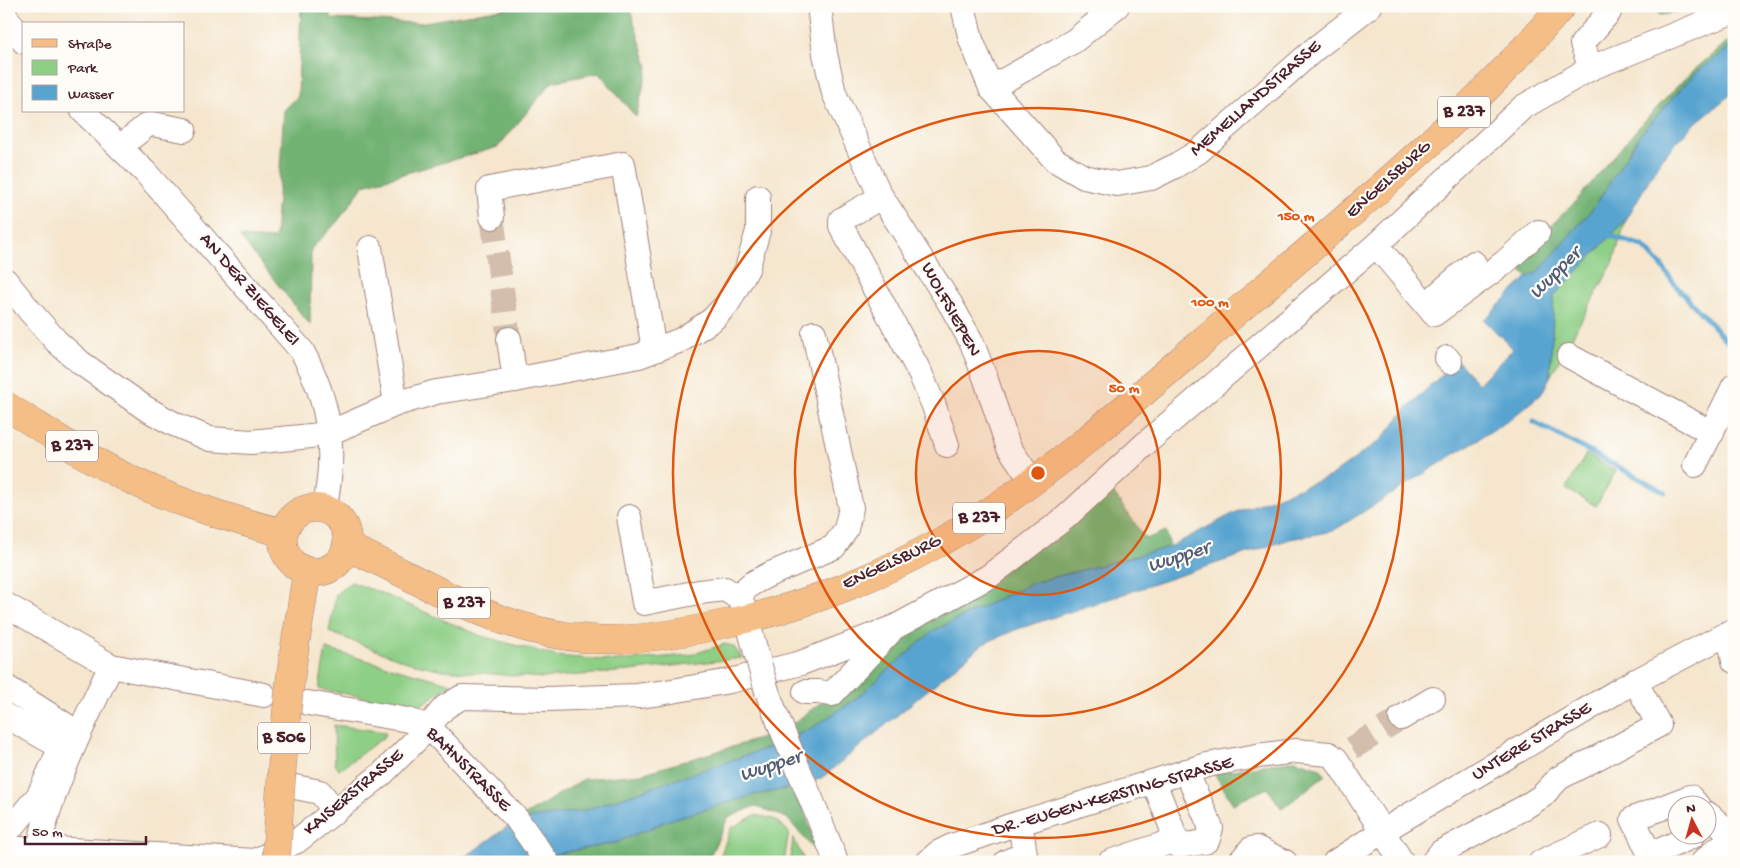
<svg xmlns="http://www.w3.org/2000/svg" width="1740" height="868" viewBox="0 0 1740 868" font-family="'Gochi Hand',sans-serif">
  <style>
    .green { fill: #8ecf86; stroke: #6c7758 }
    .forest { fill: #72b273; stroke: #5e684f }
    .water { fill: #58a4d0; stroke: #51627e }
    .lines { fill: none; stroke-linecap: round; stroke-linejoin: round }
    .stream { stroke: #58a4d0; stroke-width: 5 }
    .minor-tunnel { stroke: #d3bead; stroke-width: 24; stroke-dasharray: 24 12; stroke-linecap: butt }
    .minor-casing { stroke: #a0827c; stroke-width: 26 }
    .major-casing { stroke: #a0827c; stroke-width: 29 }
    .minor { stroke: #fff; stroke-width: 24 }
    .major { stroke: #f6be87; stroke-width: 28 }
    .minor-bridge-casing { stroke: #a0827c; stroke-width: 26; stroke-linecap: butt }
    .major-bridge-casing { stroke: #a0827c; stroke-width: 29; stroke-linecap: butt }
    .minor-bridge { stroke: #fff; stroke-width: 24 }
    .major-bridge { stroke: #f6be87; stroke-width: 28 }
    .ring { fill: none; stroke: #e0560e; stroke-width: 2.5 }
    .labels { text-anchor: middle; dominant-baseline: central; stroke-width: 4.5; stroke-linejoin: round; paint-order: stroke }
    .shield { fill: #fdfcf7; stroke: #806168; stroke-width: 1 }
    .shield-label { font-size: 18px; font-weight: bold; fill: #4a1f2b }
    .street-label { font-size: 19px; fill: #4a1f2b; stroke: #fdfcf7 }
    .water-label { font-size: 20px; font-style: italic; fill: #505b75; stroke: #fdfcf7 }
    .centre { fill: #e0560e; stroke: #fdfcf7; stroke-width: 2.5 }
    .ring-label { font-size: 15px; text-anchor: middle; font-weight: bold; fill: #e0560e; stroke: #fdfcf7; stroke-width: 4.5; stroke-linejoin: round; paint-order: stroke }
  </style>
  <rect width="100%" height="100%" fill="#fdfcf7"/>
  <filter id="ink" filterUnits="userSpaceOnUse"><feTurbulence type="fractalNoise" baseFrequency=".02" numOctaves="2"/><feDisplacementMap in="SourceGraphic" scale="10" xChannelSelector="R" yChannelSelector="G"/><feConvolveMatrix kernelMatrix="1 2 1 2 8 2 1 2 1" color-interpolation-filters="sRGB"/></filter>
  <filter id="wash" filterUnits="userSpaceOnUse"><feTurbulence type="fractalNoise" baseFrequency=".0096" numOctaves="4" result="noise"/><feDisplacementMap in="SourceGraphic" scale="20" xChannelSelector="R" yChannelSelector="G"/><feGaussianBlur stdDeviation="1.12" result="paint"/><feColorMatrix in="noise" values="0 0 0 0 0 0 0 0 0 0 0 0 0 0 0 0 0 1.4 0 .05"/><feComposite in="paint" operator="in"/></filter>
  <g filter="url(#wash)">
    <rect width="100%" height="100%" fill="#f5e6cd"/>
    <!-- green -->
    <g class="green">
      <polygon points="1626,220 1613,263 1550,377 1553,296"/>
      <polygon points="1586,454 1616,471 1596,506 1566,489"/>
      <polygon points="351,582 376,591 481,636 556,656 617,661 690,655 725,644 733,646 742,658 629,671 543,678 443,670 407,662 329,632 336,594"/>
      <polygon points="326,649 452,684 418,707 319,689"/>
      <polygon points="334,725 385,732 385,736 339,770 335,764"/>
      <polygon points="755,815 774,819 789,832 784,862 718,862 731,828"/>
      <polygon points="793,838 805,862 790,862"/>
    </g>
    <!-- forest -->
    <g class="forest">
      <polygon points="301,6 330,6 331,19 419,23 520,6 629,6 648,67 636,117 599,73 552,82 498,147 364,185 338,221 311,249 310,325 240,237 275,239 284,110 298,96"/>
      <polygon points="1651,6 1679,6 1676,13 1660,15"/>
      <polygon points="1734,36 1734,44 1693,75 1640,135 1595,206 1537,273 1527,277 1513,263 1576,201 1638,128 1686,77"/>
      <polygon points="1109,487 1146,539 1166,531 1170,547 1032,583 933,631 853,701 812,728 773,746 583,811 517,820 584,779 641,774 782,732 832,694 895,627"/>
      <polygon points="1295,760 1320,768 1325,775 1282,809 1267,788 1233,804 1214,773"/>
      <polygon points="797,787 818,854 787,818 755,806 728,818 707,862 526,862 544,856 615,843 669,820 754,795"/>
    </g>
    <!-- water -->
    <polygon class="water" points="1734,44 1734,92 1694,124 1661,159 1626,220 1554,296 1550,377 1542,393 1511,419 1493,430 1333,531 1290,539 1015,630 983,644 823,777 806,785 754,795 669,820 615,843 544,856 526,862 454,862 472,852 517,820 583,811 773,746 812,728 853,701 933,631 1032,583 1170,547 1236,512 1331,476 1382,439 1405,410 1457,360 1478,384 1513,349 1484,320 1527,277 1537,273 1595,206 1640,135 1693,75"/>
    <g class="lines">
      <!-- stream -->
      <g class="stream">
        <polyline points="1605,234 1643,246 1661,265 1676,286 1734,349"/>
        <polyline points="1534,422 1665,492"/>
      </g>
    </g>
  </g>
  <g filter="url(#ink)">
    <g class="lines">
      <!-- minor-tunnel -->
      <g class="minor-tunnel">
        <polyline points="492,217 509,339"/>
        <polyline points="1352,748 1401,718"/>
      </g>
      <defs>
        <g id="minor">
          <polyline points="819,6 825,54 834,93 879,193 951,305 972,343 986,380 1008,446 1032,481"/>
          <polyline points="963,6 971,40 991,88 1055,160 1084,177 1117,184 1151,178 1175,166 1198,152 1316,48 1370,6"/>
          <polyline points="6,17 24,42"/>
          <polyline points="1591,68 1582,44 1609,12"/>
          <polyline points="991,88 1074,41 1117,6"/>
          <path d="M83,111L145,172L302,351C330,402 337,452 324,509"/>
          <polyline points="120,147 147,125 152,124 184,130"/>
          <polyline points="881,197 841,220 841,226 920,373 934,406 947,445"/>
          <polyline points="492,217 489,189 623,164 654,350"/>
          <polyline points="1376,245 1434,314 1505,262 1538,232"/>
          <polyline points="370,248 396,404"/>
          <polyline points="6,281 29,310 56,341 81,363 145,408 174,424 210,439 251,442 311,436 329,433 396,404 436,392 515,380 639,356 681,340 712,320 728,303 747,269 758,231 758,197"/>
          <polyline points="1438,294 1474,263"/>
          <polyline points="509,339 515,380"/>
          <polyline points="1569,356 1712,433"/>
          <polyline points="1447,358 1450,362"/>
          <polyline points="1695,465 1734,386"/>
          <polyline points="629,517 644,603 699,592 725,589 737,597 743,605 756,652"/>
          <polyline points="737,597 751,584 768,575 834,547 846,529 851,508 814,333"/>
          <polyline points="6,605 111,666 264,695"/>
          <polyline points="1734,630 1732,650 1734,661"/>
          <polyline points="6,687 78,733"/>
          <path d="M767,691C788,749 815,804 836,862"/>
          <polyline points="805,692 818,692 832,694 890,632"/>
          <polyline points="308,703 408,720 429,727 516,818 547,862"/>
          <polyline points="6,716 61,747 39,795 13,826"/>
          <polyline points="1401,718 1433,699"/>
          <polyline points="1154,782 1179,846 1205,842 1208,839 1211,828 1186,771"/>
          <polyline points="290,786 320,792 335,811"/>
          <polyline points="1708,814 1734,837"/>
          <polyline points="1693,836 1650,855 1633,819 1690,797 1698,806"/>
          <path d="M40,848C42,828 49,809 56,789C72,747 91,707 111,666"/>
          <polyline points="6,849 55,849 255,861 297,841 382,774 420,736 445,707 462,697 546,699 637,696 660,693 730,681 801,663 895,627 988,577 1065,518 1145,444 1376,245 1523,107 1591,68 1734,11"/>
          <polyline points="928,862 938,853 952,846 1007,827 1207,765 1257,756 1296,751 1329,754 1336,759 1402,862"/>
          <polyline points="1006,862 1025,854 1020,823"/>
          <polyline points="1110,862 1176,840"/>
          <polyline points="1240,862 1251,849 1256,848 1285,862"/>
          <polyline points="1335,862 1383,831 1621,689 1734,630"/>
          <polyline points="1433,862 1441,852 1525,807 1542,796 1559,778 1659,725 1635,681"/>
          <polyline points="1541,862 1600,835"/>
          <path d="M1703,862C1713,853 1720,844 1734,842"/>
        </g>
        <g id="major">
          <path d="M6,406C50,433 96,465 142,485C187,506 235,520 283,533"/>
          <circle cx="315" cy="540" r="32"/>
          <path d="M347,547C394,566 438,594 485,613C517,627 556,636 591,639C635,642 685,633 728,623C809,606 894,571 964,528C1069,463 1161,376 1255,296C1362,205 1471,114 1562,6"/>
          <polyline points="300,616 307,571"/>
        </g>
      </defs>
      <!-- minor casing -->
      <use href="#minor" class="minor-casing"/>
      <!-- major casing -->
      <use href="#major" class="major-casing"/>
      <!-- minor -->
      <use href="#minor" class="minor"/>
      <!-- major -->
      <use href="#major" class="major"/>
      <defs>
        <polyline id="minor-bridge" points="756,652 767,691"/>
        <path id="major-bridge" d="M276,862C281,779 285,697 300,616"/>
      </defs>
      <!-- minor-bridge casing -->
      <use href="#minor-bridge" class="minor-bridge-casing"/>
      <!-- major-bridge casing -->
      <use href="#major-bridge" class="major-bridge-casing"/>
      <!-- minor-bridge -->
      <use href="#minor-bridge" class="minor-bridge"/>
      <!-- major-bridge -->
      <use href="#major-bridge" class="major-bridge"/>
    </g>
  </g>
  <!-- distance rings -->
  <circle cx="1038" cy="473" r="122" fill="#e0560e" fill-opacity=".12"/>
  <g class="ring">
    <circle cx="1038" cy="473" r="122"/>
    <circle cx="1038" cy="473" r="243"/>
    <circle cx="1038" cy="473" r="365"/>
  </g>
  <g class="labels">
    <!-- shield labels -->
    <g class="shield">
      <rect x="1438" y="96.5" width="52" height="31" rx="4"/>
      <rect x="46" y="430.5" width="52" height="31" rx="4"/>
      <rect x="953" y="502.5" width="52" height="31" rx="4"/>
      <rect x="438" y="587.5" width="52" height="31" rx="4"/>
      <rect x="258" y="722.5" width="52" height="31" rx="4"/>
    </g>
    <g class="shield-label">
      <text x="1464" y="112">B 237</text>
      <text x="72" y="446">B 237</text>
      <text x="979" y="518">B 237</text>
      <text x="464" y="603">B 237</text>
      <text x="284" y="738">B 506</text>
    </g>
    <!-- street labels -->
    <g class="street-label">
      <text transform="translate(1256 99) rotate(-41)">MEMELLANDSTRASSE</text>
      <text transform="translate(1389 180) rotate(-42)">ENGELSBURG</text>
      <text transform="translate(249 290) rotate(49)">AN DER ZIEGELEI</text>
      <text transform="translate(950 310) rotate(61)">WOLFSIEPEN</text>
      <text transform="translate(892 563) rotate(-25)">ENGELSBURG</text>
      <text transform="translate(1532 742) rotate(-31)">UNTERE STRASSE</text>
      <text transform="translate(468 770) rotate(45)">BAHNSTRASSE</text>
      <text transform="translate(354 793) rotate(-40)">KAISERSTRASSE</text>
      <text transform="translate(1113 797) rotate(-16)">DR.-EUGEN-KERSTING-STRASSE</text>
    </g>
    <!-- water labels -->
    <g class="water-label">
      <text transform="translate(1556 274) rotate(-45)">Wupper</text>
      <text transform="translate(1179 558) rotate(-18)">Wupper</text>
      <text transform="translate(771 767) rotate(-18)">Wupper</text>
    </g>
  </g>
  <circle cx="1038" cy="473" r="8" class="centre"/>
  <g class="ring-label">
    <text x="1296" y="220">150 m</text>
    <text x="1210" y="306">100 m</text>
    <text x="1124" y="392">50 m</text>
  </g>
  <!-- margin -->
  <rect width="1740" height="868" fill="none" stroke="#fdfcf7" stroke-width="25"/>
  <!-- legend -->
  <rect x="22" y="22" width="162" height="90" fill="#fdfcf7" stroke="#b5a4a5"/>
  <rect x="32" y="39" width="25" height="8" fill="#f6be87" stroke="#b5a4a5"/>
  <text x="68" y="48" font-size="15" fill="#4a1f2b">Straße</text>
  <rect x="32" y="60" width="25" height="15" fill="#8ecf86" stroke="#b5a4a5"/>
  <text x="68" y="72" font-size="15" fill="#4a1f2b">Park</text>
  <rect x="32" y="85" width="25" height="15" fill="#58a4d0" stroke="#b5a4a5"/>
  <text x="68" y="98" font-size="15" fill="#4a1f2b">Wasser</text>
  <!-- north arrow -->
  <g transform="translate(1692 820) rotate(354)"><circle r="24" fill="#fdfcf7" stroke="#b5a4a5"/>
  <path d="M0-4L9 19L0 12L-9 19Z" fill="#c8321e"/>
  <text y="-8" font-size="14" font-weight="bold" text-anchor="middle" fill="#4a1f2b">N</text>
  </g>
  <!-- scale -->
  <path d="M25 836v8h121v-8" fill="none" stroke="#4a1f2b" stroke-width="2.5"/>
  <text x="32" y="836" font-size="15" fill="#4a1f2b" stroke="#fdfcf7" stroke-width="4" paint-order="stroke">50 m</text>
</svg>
